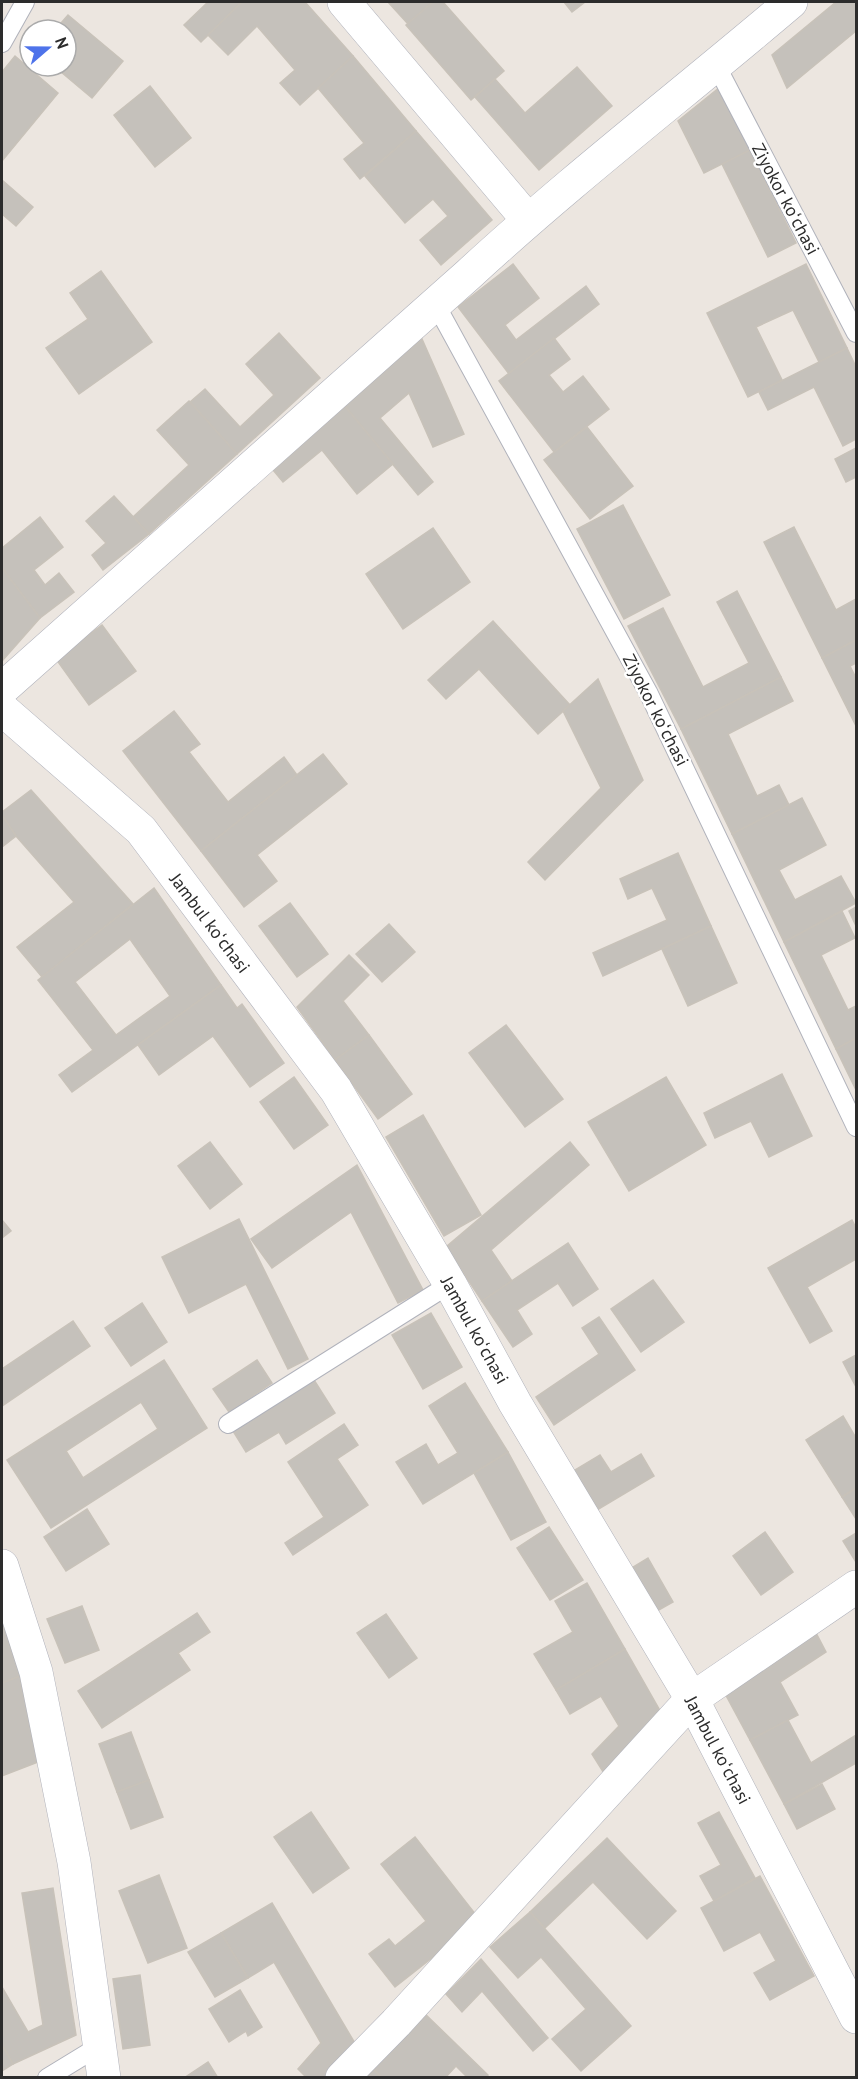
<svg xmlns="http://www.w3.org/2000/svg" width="858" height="2079" viewBox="0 0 858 2079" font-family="'PT Sans',sans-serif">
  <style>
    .building { fill: #c5c1bb; stroke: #c8c2b9; stroke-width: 1.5; fill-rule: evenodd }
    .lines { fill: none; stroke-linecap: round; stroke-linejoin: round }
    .service-casing { stroke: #b0b2bb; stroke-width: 20 }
    .minor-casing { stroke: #b0b2bb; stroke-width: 34 }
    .tertiary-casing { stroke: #b0b2bb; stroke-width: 34 }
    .service { stroke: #fff; stroke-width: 18 }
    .minor { stroke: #fff; stroke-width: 33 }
    .tertiary { stroke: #fff; stroke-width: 33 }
    .labels { text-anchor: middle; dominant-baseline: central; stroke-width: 5; stroke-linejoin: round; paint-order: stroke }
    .street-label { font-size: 18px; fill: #2c2c2c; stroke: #fff }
  </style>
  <rect width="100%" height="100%" fill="#ece6e0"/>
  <!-- building -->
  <g class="building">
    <polygon points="208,2 242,2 201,42 184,25"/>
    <polygon points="242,2 305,2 353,56 300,105 280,83 295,70 257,26 228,55 208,35"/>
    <polygon points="388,2 433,2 408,24"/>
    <polygon points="433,2 443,2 504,71 471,100 406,25"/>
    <polygon points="564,2 585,2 572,12"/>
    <polygon points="836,2 856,2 856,31 787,88 772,55"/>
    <polygon points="68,15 123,61 92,98 54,66 66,66 66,30 55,30"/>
    <polygon points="15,56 58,93 2,161 2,72"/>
    <polygon points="353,56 416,131 360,179 344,159 364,143 318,88"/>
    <polygon points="577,67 612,106 539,170 475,97 495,79 525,113"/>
    <polygon points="150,86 191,138 155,167 114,115"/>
    <polygon points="719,88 750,150 704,173 678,121"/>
    <polygon points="416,131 492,220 441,265 420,240 448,216 433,199 405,223 365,176"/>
    <polygon points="750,150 796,243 768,257 722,164"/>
    <polygon points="2,180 33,207 16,226 2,214"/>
    <polygon points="513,264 539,298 505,325 516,340 586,286 599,304 509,374 458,307"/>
    <polygon points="806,264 847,348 819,362 793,310 756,327 782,380 748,397 707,313"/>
    <polygon points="101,271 152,342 79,394 46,348 88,319 70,293"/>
    <polygon points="279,333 320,378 237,454 190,402 205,389 240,427 274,395 246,364"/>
    <polygon points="554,338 570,359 549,375 563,392 583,376 609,409 554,452 499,381"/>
    <polygon points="422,339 464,434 433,447 409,393 380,418 433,482 418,495 343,404"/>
    <polygon points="847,348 856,367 856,439 843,446 814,387 768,410 759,392"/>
    <polygon points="189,401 237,454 149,534 133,517 189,465 157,430"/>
    <polygon points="343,404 393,464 357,494 322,450 283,482 269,465"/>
    <polygon points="587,427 633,486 590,519 544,460"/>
    <polygon points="856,448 856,477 846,482 835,459"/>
    <polygon points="114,496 149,534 103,570 92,555 106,543 86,521"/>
    <polygon points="623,505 670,595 624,619 577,529"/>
    <polygon points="40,517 63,547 34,570 45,585 59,573 74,592 40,618 2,568 2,548"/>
    <polygon points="794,527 836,610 856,599 856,640 822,658 764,542"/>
    <polygon points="433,528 470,582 403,629 366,574"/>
    <polygon points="2,568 40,618 2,661"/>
    <polygon points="737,591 781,677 681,729 628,626 663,608 703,687 749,663 717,602"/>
    <polygon points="493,621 570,705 538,734 479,669 446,699 428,680"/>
    <polygon points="102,625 136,671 89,705 56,659"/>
    <polygon points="856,640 856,663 850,666 856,678 856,726 822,658"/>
    <polygon points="781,677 793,701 728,734 757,796 779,785 789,805 732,834 681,729"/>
    <polygon points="598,679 643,780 545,880 528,862 601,788 563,711"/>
    <polygon points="174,711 200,744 189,752 228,802 284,757 297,775 201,851 123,751"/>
    <polygon points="323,754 347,784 257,855 277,881 244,907 201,851"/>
    <polygon points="31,790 133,904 42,977 17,947 74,902 16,836 2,815 2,812"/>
    <polygon points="802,798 826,845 779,870 795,900 841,876 856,903 784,942 732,834"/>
    <polygon points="2,815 16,836 2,847"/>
    <polygon points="678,853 711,926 603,976 593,953 667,920 652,888 628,899 620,879"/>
    <path d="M154,888L221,985L72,1092L59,1075L93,1050L38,980ZM130,939L170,996L116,1035L75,982Z"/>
    <polygon points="290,903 328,954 297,977 259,926"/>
    <polygon points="856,907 856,926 849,911"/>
    <polygon points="842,911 855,938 821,955 848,1010 856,1006 856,1038 836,1049 784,942"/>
    <polygon points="389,924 415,952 382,982 356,954"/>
    <polygon points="711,926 737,983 688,1006 662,949"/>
    <polygon points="349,955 369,975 343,1001 369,1035 335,1060 297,1007"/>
    <polygon points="221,985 237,1008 242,1004 284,1063 250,1087 213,1036 159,1075 138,1045"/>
    <polygon points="506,1025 563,1099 525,1127 469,1053"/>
    <polygon points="369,1035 412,1094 378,1119 335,1060"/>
    <polygon points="856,1038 856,1090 836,1049"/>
    <polygon points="782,1074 812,1136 769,1157 751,1121 715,1138 704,1113"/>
    <polygon points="294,1077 328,1125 294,1149 260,1102"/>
    <polygon points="666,1077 706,1145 629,1191 588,1122"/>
    <polygon points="423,1115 481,1215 444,1236 386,1137"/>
    <polygon points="210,1142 242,1184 210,1209 178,1166"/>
    <polygon points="570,1142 589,1165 491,1250 512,1281 482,1301 446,1247"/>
    <polygon points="357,1165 423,1290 398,1303 351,1212 272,1268 251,1239"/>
    <polygon points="239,1219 308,1359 288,1369 246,1284 189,1313 162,1257"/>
    <polygon points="2,1220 11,1231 2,1238"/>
    <polygon points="852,1220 856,1228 856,1259 807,1287 832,1331 810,1343 768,1268"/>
    <polygon points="568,1243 598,1289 573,1306 558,1283 517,1310 532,1334 513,1347 482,1301"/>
    <polygon points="653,1280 684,1322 641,1352 611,1309"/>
    <polygon points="142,1303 167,1342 131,1366 105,1328"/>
    <polygon points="431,1313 462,1367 423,1389 392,1335"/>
    <polygon points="599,1317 635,1370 554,1425 536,1397 599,1354 582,1328"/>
    <polygon points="73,1321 90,1346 2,1406 2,1369"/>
    <polygon points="856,1355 856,1387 843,1362"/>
    <path d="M164,1360L207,1428L51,1528L7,1460ZM141,1402L158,1429L83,1478L66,1451Z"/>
    <polygon points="257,1360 272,1383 229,1412 213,1389"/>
    <polygon points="314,1380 335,1413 286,1444 279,1432 246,1452 233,1431"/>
    <polygon points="465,1383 508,1452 423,1504 396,1462 426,1444 438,1465 458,1453 429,1406"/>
    <polygon points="843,1416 856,1438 856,1488 842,1497 806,1440"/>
    <polygon points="344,1424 358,1445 337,1459 368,1505 293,1555 285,1543 324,1517 288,1462"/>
    <polygon points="508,1452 546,1522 511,1540 474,1473"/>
    <polygon points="641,1454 654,1476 592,1513 570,1473 600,1455 611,1472"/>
    <polygon points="856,1488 856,1519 842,1497"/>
    <polygon points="87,1509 109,1544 66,1571 44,1537"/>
    <polygon points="549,1527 583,1580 550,1600 517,1548"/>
    <polygon points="765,1532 793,1572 761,1595 733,1556"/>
    <polygon points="856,1533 856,1562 843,1541"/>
    <polygon points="648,1558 673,1602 650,1615 625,1572"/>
    <polygon points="587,1583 625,1649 556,1690 534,1654 573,1632 555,1601"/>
    <polygon points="82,1606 99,1650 65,1663 47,1619"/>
    <polygon points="197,1613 210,1632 178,1653 190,1670 102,1728 78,1691"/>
    <polygon points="386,1614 417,1658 389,1678 357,1633"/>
    <polygon points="2,1619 23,1675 2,1683"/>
    <polygon points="814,1629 826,1652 780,1682 798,1715 750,1740 722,1688"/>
    <polygon points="625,1649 663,1716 607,1778 592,1754 619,1726 601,1696 570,1714 556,1690"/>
    <polygon points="23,1675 38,1762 2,1776 2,1752 3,1751 2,1739 2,1683"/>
    <polygon points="788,1720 811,1763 856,1735 856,1763 784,1804 750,1740"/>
    <polygon points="131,1732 149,1780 117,1792 99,1744"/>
    <polygon points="149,1780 163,1817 131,1829 117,1792"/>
    <polygon points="822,1784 835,1809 797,1829 784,1804"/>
    <polygon points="311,1812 349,1868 313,1893 274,1837"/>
    <polygon points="719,1812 755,1878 714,1901 700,1876 721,1865 698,1823"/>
    <polygon points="415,1837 480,1920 395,1987 369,1954 389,1939 395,1946 426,1921 381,1864"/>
    <polygon points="607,1838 676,1911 647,1939 593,1882 545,1928 530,1912"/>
    <polygon points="159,1875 187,1948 148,1963 119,1891"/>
    <polygon points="760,1876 814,1976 770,2000 754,1973 776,1961 760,1932 724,1951 701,1908"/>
    <polygon points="53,1888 76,2035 13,2064 2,2045 2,1987 28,2032 43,2025 22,1893"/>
    <polygon points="272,1903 356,2045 327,2078 307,2078 298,2069 321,2043 274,1962 248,1978 221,1933"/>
    <polygon points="530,1912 631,2026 581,2071 552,2039 586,2009 541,1957 518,1978 490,1947"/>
    <polygon points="221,1933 248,1978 215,1997 188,1952"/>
    <polygon points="481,1959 548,2038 533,2051 482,1991 462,2012 446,1994"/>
    <polygon points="140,1975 150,2045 123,2049 113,1979"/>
    <polygon points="240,1990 262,2027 248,2036 246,2031 229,2042 209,2009"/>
    <polygon points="423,2012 488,2075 486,2078 468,2078 456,2066 445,2078 382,2078 371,2067"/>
    <polygon points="2,2045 13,2064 2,2071"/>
    <polygon points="208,2062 218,2078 184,2078"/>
    <polygon points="371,2067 382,2078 361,2078"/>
  </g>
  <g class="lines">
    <defs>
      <g id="service">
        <polyline points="2,43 25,2"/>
        <polyline points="716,65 856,333"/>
        <polyline points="435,303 648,692 856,1127"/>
        <polyline points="228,1424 450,1284"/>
        <polyline points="47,2078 101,2045"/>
      </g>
      <g id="minor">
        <polyline points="344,2 528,220"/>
        <path d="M2,689L469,274C572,179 684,93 791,2"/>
        <polyline points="2,1566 36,1672 74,1862 104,2078"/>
        <polyline points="342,2078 396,2023 692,1699 856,1587"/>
      </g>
      <polyline id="tertiary" points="2,709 141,830 336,1090 450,1284 515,1403 692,1699 856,2017"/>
    </defs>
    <!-- service casing -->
    <use href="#service" class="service-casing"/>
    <!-- minor casing -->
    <use href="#minor" class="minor-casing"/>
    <!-- tertiary casing -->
    <use href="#tertiary" class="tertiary-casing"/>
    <!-- service -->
    <use href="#service" class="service"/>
    <!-- minor -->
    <use href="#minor" class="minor"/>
    <!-- tertiary -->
    <use href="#tertiary" class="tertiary"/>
  </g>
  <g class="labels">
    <!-- street labels -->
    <g class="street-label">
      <text transform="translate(786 199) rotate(62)">Ziyokor koʻchasi</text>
      <text transform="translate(656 710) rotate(63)">Ziyokor koʻchasi</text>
      <text transform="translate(210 923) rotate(53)">Jambul koʻchasi</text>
      <text transform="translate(475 1330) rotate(61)">Jambul koʻchasi</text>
      <text transform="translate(718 1750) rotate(62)">Jambul koʻchasi</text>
    </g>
  </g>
  <!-- border -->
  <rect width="858" height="2079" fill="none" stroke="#2c2c2c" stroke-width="6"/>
  <!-- north arrow -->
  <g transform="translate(48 48) rotate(70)"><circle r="28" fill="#ffffff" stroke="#ababab" stroke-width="1.5"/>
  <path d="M0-4.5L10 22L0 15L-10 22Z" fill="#4e73ea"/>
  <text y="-9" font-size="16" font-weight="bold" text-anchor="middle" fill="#2c2c2c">N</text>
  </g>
</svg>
